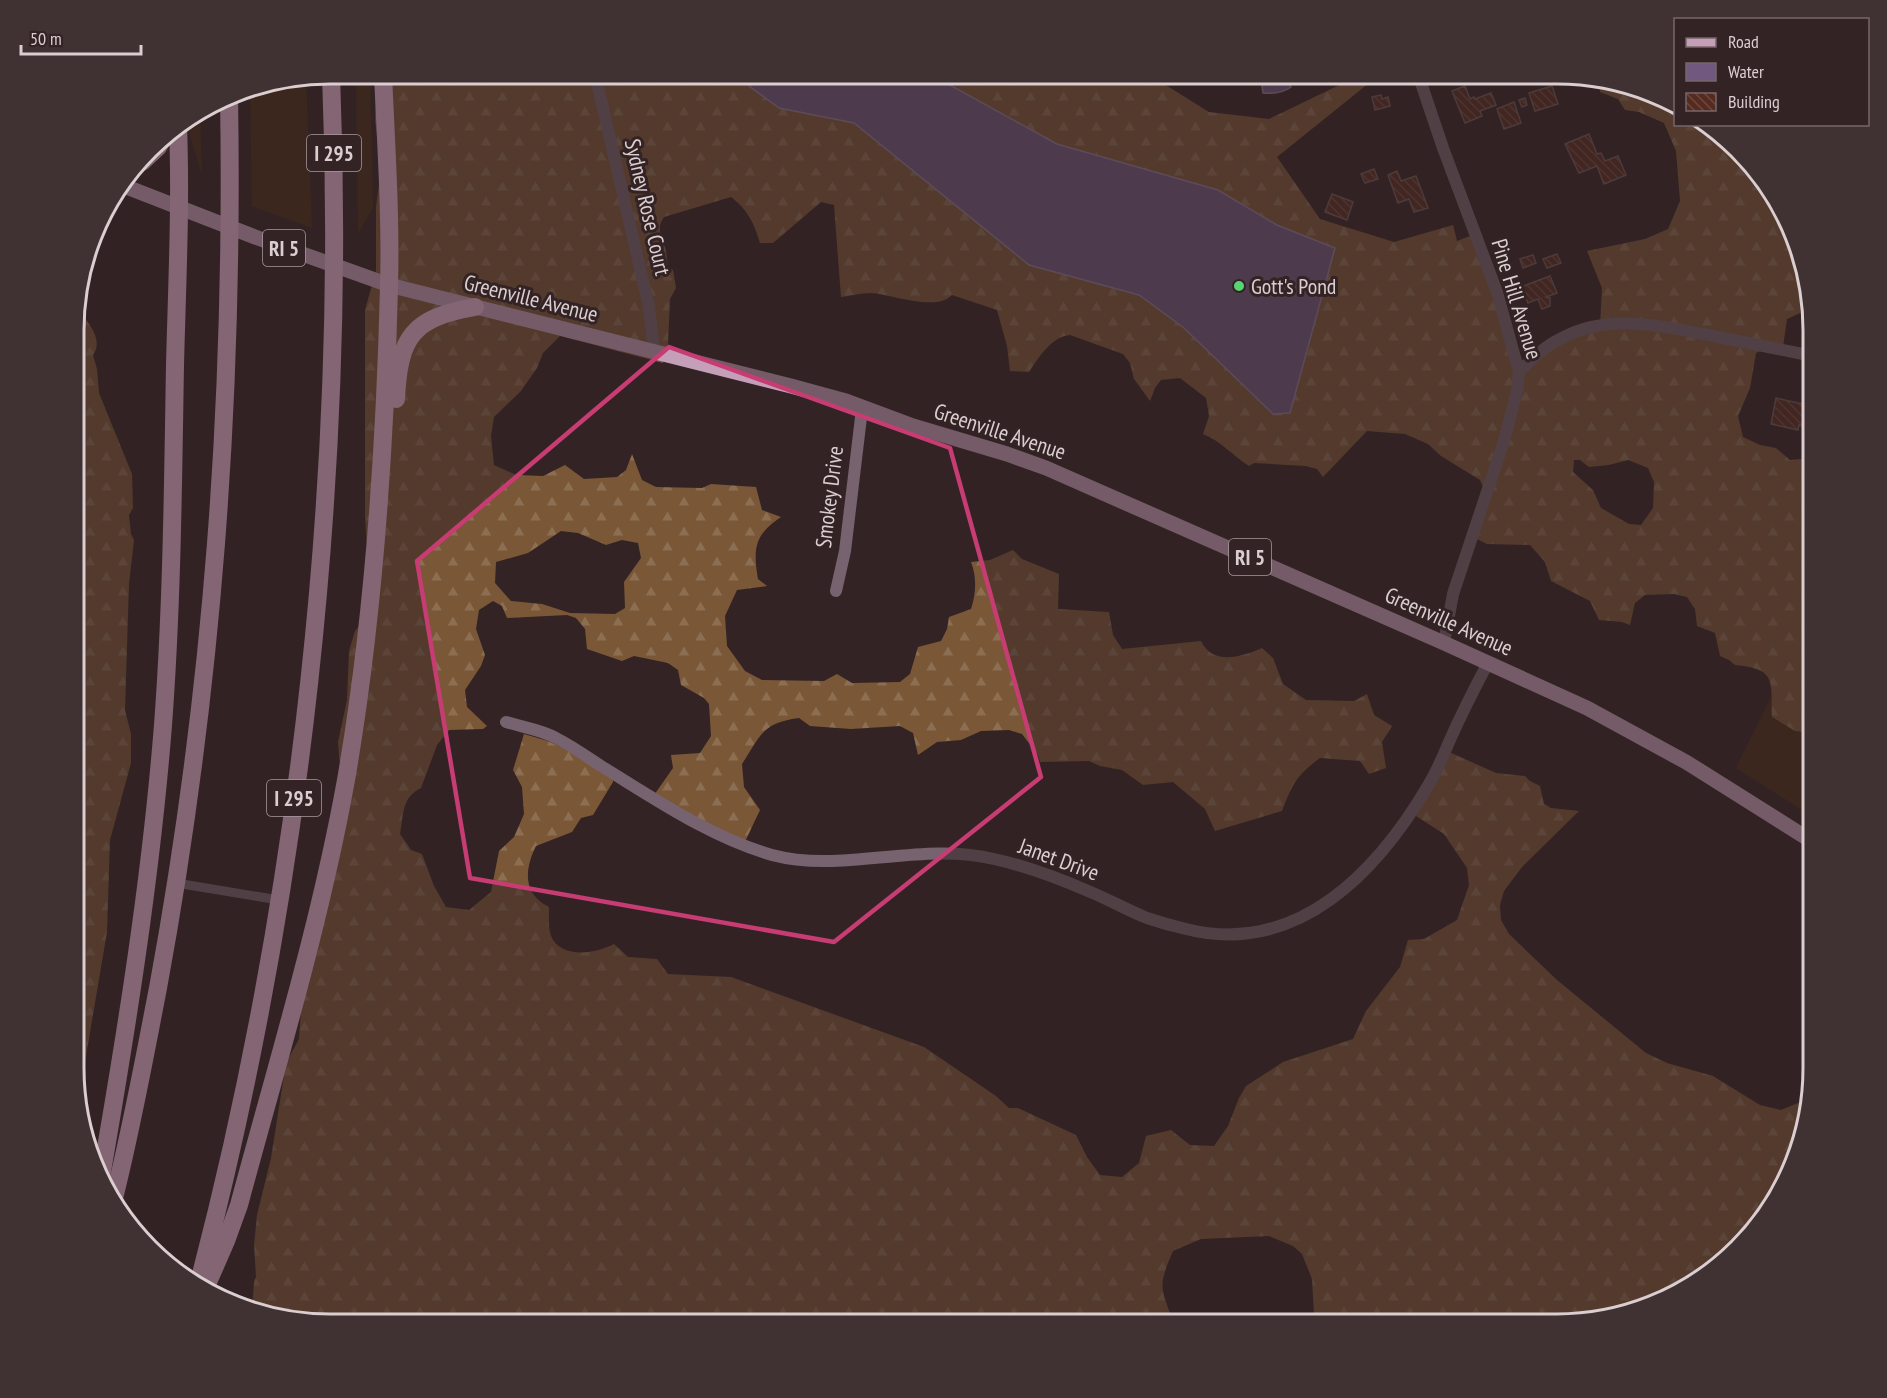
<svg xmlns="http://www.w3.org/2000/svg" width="1887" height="1398" viewBox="0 0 1887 1398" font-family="'PT Sans Narrow',sans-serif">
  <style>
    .grass { fill: #462d14 }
    .forest { fill: url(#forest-firs); fill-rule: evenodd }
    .water { fill: #70587f; stroke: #907b97; stroke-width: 1.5 }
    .building { fill: url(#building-back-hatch); stroke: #6b5954; stroke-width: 1.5 }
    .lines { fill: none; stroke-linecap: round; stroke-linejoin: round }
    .service { stroke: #76636f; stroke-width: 9 }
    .minor { stroke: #76636f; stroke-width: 12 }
    .primary { stroke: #c59fb8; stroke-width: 15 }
    .motorway { stroke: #e5b6d4; stroke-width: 18 }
    .marked { fill: none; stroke: #c73c72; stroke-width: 4.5; stroke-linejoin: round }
    .poi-dot { fill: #55d671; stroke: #332325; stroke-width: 2 }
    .labels { text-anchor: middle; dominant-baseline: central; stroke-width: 6; stroke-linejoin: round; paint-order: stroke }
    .shield { fill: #332325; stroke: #a89b9d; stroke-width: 1.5 }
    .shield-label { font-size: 21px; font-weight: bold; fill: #daced0 }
    .street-label { font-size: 22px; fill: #daced0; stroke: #332325 }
    .poi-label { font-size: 22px; fill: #daced0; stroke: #332325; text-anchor: start }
    .rim { fill: none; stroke: #daced0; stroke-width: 3 }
  </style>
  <defs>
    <pattern id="forest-firs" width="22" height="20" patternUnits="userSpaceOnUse" patternTransform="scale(1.5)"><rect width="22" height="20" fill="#7a5736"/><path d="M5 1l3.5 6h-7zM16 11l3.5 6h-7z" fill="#8c6e52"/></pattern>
    <pattern id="building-back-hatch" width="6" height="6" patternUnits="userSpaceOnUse" patternTransform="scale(1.5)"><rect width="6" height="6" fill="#552a1f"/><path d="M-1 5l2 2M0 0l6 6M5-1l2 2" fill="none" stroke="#6d483e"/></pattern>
  </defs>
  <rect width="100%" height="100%" fill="#332325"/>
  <!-- grass -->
  <g class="grass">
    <polygon points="356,74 370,74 373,208 358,233"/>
    <polygon points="306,78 312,228 252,206 250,89"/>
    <polygon points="200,113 202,175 190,135 189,120"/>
    <polygon points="1775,689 1813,704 1813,817 1736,768"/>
  </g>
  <!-- forest -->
  <g class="forest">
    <path d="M377,74H1148L1209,112L1269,119L1358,76L1374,79L1277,157L1320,219L1394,242L1453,225L1457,241L1470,236L1521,365L1545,351L1600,327L1602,288L1587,251L1645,239L1668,229L1680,201L1676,151L1664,123L1639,112L1625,110L1618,99L1600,92L1599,79L1640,87L1675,106L1676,124L1709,125L1713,127L1743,163L1744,171L1766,191L1774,204L1787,216L1811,308L1787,319L1782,354L1760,351L1756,353L1750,388L1738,416L1743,437L1760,445L1776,448L1790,460L1813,458V733L1795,731L1772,717C1771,681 1777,669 1735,665L1729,660L1720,656L1715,633L1697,626L1695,609L1687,597L1674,594L1645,595L1635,603L1630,625L1622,622L1599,620L1590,601L1551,581L1545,562L1530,545L1487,544L1473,537L1484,489L1480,480L1441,456L1428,444L1405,434L1367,431L1323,477L1317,469L1306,466L1254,463L1249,466C1233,456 1221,441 1203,434L1209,416L1206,398L1180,378L1161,380L1155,388L1150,401L1134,379L1130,363L1123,354L1070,335C1051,337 1039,357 1029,372L1010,371L1007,346L997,310L952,295C936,312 891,294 870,293C860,293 850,296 841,297L834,205L821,202L773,243H760C754,223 748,210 731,197L664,217C655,230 663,238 666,251C667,256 667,262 668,267L673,270L676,288L670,299L668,344L663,363L560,336L543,353L537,368L521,391L494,417L491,436L494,465L516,475L543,476L565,465L584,479L617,477L626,470L632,454L642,480L656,487L702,488L711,484L756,487L762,510L781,517C754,535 753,549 758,579L767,586L737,590L725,616L727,646L745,671L762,680L824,681L837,674L852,683L900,682L910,674L918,647L941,641L947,629L949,617L971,609C976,594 977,577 971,562L990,560L1013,550L1022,559L1059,574L1058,609L1109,612L1113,635L1122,649L1201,641C1213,666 1241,657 1262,648L1273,658L1283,684L1306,700L1354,701L1367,694L1374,715L1392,726L1382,742L1386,768L1369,774L1360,761L1320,758C1296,776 1293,783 1282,811L1215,831L1205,809L1173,782L1143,785L1122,770L1100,766L1089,761L1040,762L1038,755L1022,734L1009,730L981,731L961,740L937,742L918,755L913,733L900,726L851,729L810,726L799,718C762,723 761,735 742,764L744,787L760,810L742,848L652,798L673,768L671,755L700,753L711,736L709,704L704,698L681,685L678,670L668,663L634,656L622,661L587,649L585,629L576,618L567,615L507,618L502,606L493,601L479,610L476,629L485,655L481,666L465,690L467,707L487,726L483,729L449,730L437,745L421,788C401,798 404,814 400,834L411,850L422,854L434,886L446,907L469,910L491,892L499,851L514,837L524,814L522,787L513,770L524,734L548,741L563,748L613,778V782L593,815L581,818L572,832L536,846C524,870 523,895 549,907C549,916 548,928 551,936C561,959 595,954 614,944L628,957L657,959L668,974L731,977L924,1047L996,1096L1009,1108H1018L1076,1135L1087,1157L1100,1175L1122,1177L1139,1163L1146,1136L1171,1130L1190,1145L1214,1146L1228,1126L1239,1098L1246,1086L1283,1062L1353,1039L1366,1011L1400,967L1408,940L1424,939L1457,920L1469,885L1467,868L1444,834L1416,816L1449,752L1496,773L1525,776L1530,781L1540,786L1544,804L1551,808L1579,811L1522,867L1504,891L1500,905L1501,920L1509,934L1557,980L1646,1053L1667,1063L1713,1076L1760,1105L1781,1110L1810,1098L1794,1166L1760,1224L1671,1298L1557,1324H1318L1314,1314L1312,1279L1302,1254L1293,1246L1269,1236L1201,1239L1173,1251C1157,1288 1161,1287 1174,1324H314L252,1310L254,1282L256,1277L254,1245L257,1215L271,1158L286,1063L299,1039L301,1011L340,765L338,742L347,700L349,651L355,631L375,607L369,581L365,516V310L376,271V207L381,169L375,120ZM1574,460H1580L1589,467L1609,465L1628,460L1648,468L1654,482L1653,508L1641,525L1629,524L1601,508L1593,490L1573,472ZM561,531L578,533L606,545L622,540L638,543L641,558L624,582L625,608L615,614L570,613L542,604L511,601L495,583L496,562L528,553Z"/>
    <path d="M76,305C85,320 105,338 93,355L97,369L99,393L132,474L133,508L129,515L131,534L134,540L129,584L125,710L131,734V763L110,840L107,932L85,1062L76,1094Z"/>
  </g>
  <!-- water -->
  <g class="water">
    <polygon points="793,74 930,74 1057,144 1218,190 1277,225 1335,248 1290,413 1273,414 1184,328 1139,295 1029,265 854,123 779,108 749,86 766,76"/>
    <path d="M1288,78L1291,87C1283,93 1273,94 1263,93L1262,86L1268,79L1270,83Z"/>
  </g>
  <!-- building -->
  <g class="building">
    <polygon points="1460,74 1476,74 1478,82 1470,84 1468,77 1461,78"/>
    <polygon points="1465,86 1470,99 1474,97 1475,99 1491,93 1496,105 1480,111 1482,116 1465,123 1452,91"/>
    <polygon points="1552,86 1558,104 1535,111 1529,93"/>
    <polygon points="1381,95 1382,99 1388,97 1390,106 1375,110 1372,97"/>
    <polygon points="1525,98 1527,105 1522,107 1519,100"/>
    <polygon points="1514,102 1521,123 1504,129 1497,109"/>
    <polygon points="1589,134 1597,154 1601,153 1605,161 1618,156 1626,175 1604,184 1597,166 1579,173 1565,144"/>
    <polygon points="1374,169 1378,179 1365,183 1361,174"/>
    <polygon points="1397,171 1401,181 1416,176 1428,208 1414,212 1409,199 1398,203 1388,175"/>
    <polygon points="1332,194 1353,202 1347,220 1325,212"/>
    <polygon points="1557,254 1561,263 1547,268 1543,259"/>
    <polygon points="1533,255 1536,263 1523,268 1520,259"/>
    <polygon points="1550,276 1557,293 1546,297 1550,298 1550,306 1542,309 1538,299 1528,303 1521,287"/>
    <polygon points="1776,398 1803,404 1803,408 1813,410 1813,428 1799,425 1798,430 1771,424"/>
  </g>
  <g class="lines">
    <!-- service -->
    <polyline class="service" points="176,883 279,900"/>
    <!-- minor -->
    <g class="minor">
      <polyline points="595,74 649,307 654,351"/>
      <polyline points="1418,74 1443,148 1497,292 1519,372 1517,391 1504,441 1453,594 1444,643"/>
      <path d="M1519,372C1532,359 1545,346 1562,338C1610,311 1672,328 1723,338C1753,344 1783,350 1813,356"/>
      <polyline points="836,591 845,551 862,409"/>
      <path d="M506,722C522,727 542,730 556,738C572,746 586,756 601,766C655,799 710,837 772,855C843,874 920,841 994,859C1026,866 1058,878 1088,891C1108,899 1127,910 1147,918C1159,922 1173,926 1186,929C1298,957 1378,871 1429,784C1437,771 1443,756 1449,742C1461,715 1474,689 1488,663"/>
    </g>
    <!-- primary -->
    <polyline class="primary" points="124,186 255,237 389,285 791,386 846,401 913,426 1007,454 1046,468 1444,643 1587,708 1686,762 1813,842"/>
    <!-- motorway -->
    <g class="motorway">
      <polyline points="142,162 158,147 165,135"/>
      <path d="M396,399C399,337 412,318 475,307"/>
      <path d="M101,1177C127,1027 151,877 163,725C172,605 173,485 175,365C177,285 181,206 178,126"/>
      <path d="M113,1202C131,1132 144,1060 158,988C213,690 234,398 229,95"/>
      <path d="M200,1278C301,891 347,473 331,74"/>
      <path d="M205,1289L226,1241L239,1205C277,1064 320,924 346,780C374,618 385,451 389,287C391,216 386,144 383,74"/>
    </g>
  </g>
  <!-- marked area -->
  <path d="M0 0H1887V1398H0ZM669,347L950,448L1041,777L834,942L470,878L417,561Z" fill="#332325" fill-opacity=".55" fill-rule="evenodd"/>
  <path class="marked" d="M669,347L950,448L1041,777L834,942L470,878L417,561Z"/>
  <!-- markers -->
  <circle class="poi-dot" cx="1239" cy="286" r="6"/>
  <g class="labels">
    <!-- shield labels -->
    <g class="shield">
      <rect x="307" y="135" width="54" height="36" rx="4.5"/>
      <rect x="263" y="230" width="42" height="36" rx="4.5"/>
      <rect x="1229" y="539" width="42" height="36" rx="4.5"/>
      <rect x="267" y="780" width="54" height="36" rx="4.5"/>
    </g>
    <g class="shield-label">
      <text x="334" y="153">I 295</text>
      <text x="284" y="248">RI 5</text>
      <text x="1250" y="557">RI 5</text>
      <text x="294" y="798">I 295</text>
    </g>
    <!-- street labels -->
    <g class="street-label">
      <text transform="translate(648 207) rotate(77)">Sydney Rose Court</text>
      <text transform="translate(531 298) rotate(14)">Greenville Avenue</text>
      <text transform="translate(1517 299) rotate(73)">Pine Hill Avenue</text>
      <text transform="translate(1000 431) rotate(18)">Greenville Avenue</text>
      <text transform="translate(829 497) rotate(-83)">Smokey Drive</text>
      <text transform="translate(1449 621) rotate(24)">Greenville Avenue</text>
      <text transform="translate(1059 859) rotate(20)">Janet Drive</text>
    </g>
    <!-- poi labels -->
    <g class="poi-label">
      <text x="1251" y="286">Gott's Pond</text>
    </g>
  </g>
  <!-- crop -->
  <path d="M0 0H1887V1398H0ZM330 84H1557A246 246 0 0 1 1803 330V1068A246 246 0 0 1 1557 1314H330A246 246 0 0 1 84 1068V330A246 246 0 0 1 330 84Z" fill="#403133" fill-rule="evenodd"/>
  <path class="rim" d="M330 84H1557A246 246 0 0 1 1803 330V1068A246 246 0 0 1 1557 1314H330A246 246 0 0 1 84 1068V330A246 246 0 0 1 330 84Z"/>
  <!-- legend -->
  <rect x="1674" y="18" width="195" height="108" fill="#332325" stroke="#766769" stroke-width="1.5"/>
  <rect x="1686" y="38" width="30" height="9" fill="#c59fb8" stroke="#766769" stroke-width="1.5"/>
  <text x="1728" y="48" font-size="18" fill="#daced0">Road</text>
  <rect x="1686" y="63" width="30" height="18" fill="#70587f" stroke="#766769" stroke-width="1.5"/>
  <text x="1728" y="78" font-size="18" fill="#daced0">Water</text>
  <rect x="1686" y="93" width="30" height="18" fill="url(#building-back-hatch)" stroke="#766769" stroke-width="1.5"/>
  <text x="1728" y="108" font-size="18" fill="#daced0">Building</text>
  <!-- scale -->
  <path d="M21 45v9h120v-9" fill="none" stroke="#daced0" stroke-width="3"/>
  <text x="30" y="45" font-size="18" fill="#daced0" stroke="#332325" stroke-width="4.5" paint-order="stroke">50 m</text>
</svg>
